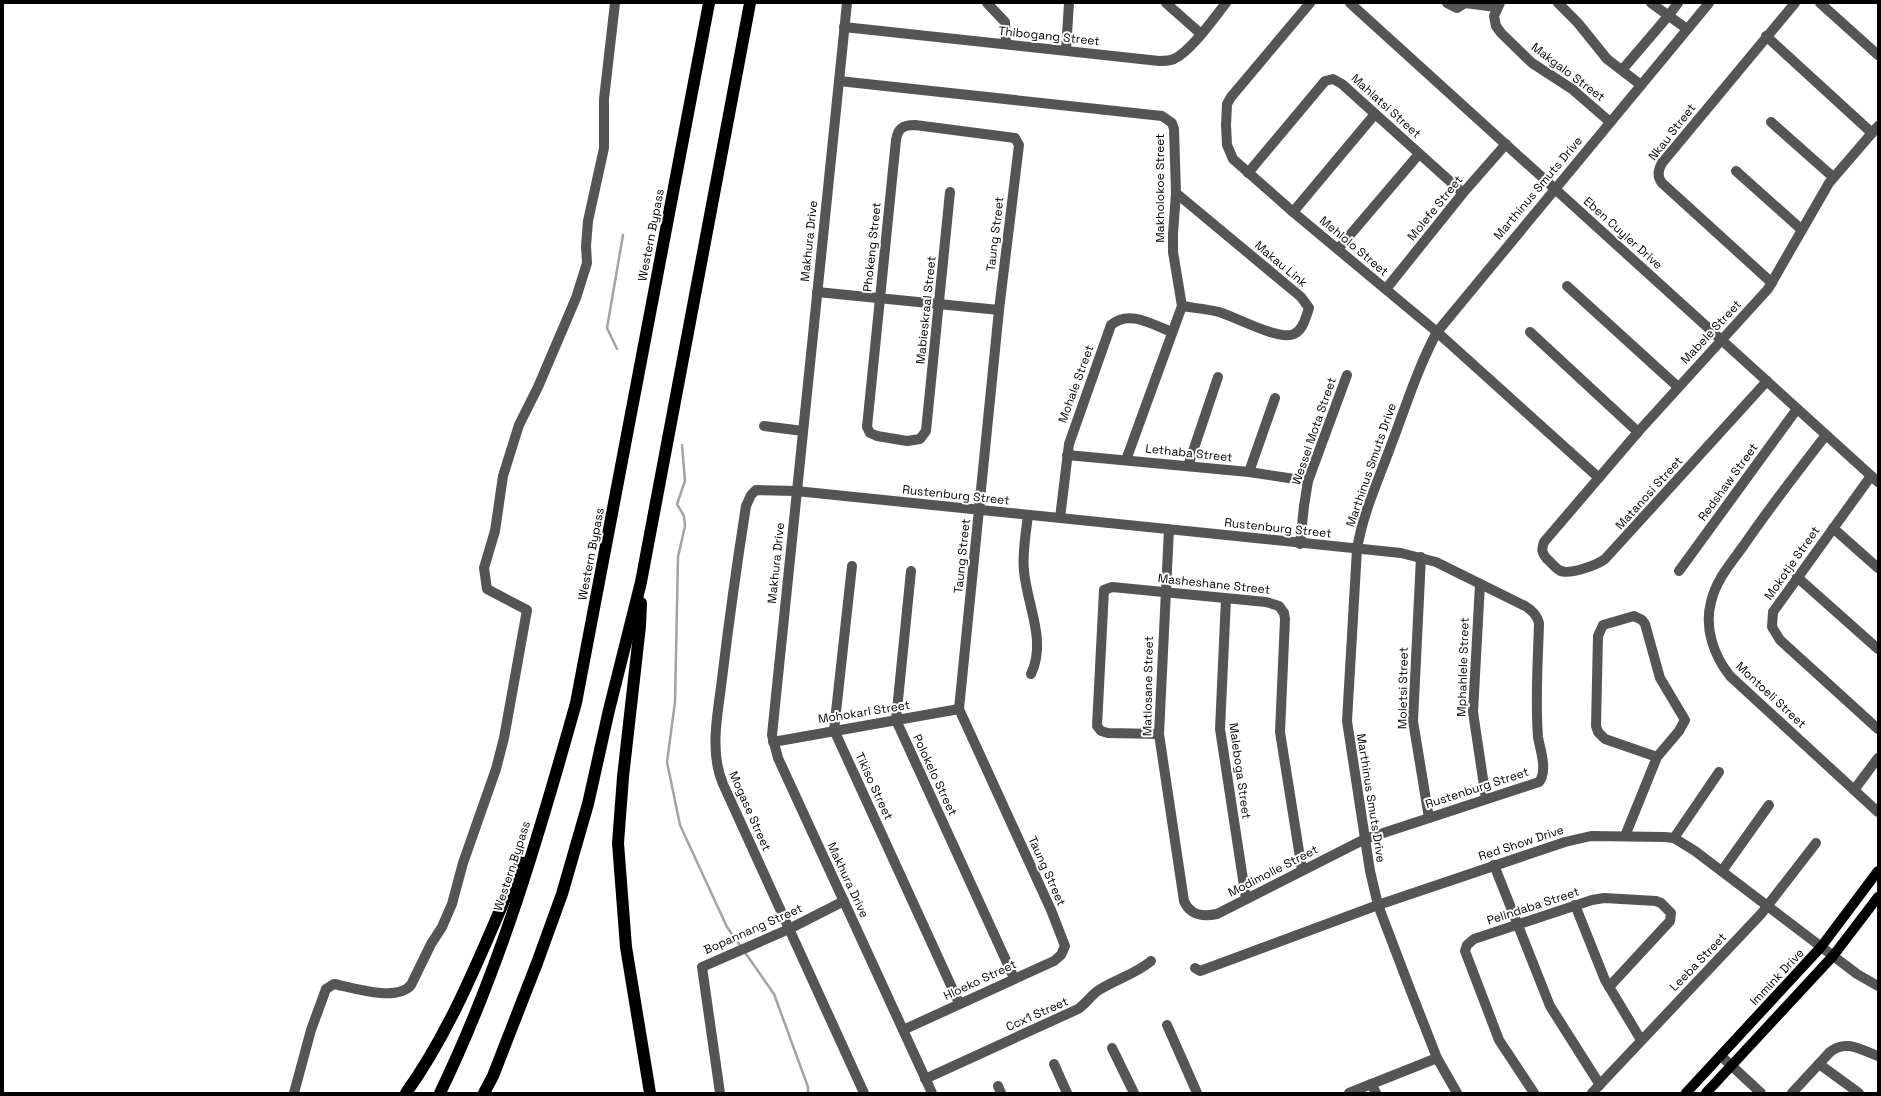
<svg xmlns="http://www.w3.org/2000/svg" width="1881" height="1096" viewBox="0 0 1881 1096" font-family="'Space Grotesk',sans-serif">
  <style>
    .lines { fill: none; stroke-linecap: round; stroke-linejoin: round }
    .stream { stroke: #a3a3a3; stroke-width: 2.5 }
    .minor { stroke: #555; stroke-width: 10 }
    .major { stroke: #000; stroke-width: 10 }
    .highway { stroke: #000; stroke-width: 12 }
    .labels { text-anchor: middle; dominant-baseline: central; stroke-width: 4; stroke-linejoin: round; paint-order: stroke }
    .street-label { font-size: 12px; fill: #000; stroke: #fff }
  </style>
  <rect width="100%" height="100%" fill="#fff"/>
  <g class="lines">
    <!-- stream -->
    <g class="stream">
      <polyline points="617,349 607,328 623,235"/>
      <polyline points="682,445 685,481 677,504 684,516 685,526 678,557 675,702 667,762 680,825 727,927 741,947"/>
      <polyline points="744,951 774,994 808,1087 808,1093"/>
    </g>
    <!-- minor -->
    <g class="minor">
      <polyline points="847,3 772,735 778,758 932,1093"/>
      <polyline points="987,3 1005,22 1006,44"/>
      <polyline points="1166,3 1201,34"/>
      <polyline points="1310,3 1231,97 1227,104 1226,125 1227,145 1233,159 1293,212 1437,332 1599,478"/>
      <polyline points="1350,3 1878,482"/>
      <polyline points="1447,3 1457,8 1465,3"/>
      <polyline points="1465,3 1496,7"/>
      <polyline points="1500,3 1494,16 1496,26 1501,33 1532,63 1572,89 1610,122"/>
      <polyline points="1558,3 1578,23 1607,59 1641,85"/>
      <polyline points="1651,3 1687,29"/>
      <polyline points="1820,3 1878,55"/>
      <path d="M844,27L1159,61C1164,61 1169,61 1174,59C1191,51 1214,18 1226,3"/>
      <polyline points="1766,36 1872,133"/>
      <polyline points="1066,50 1069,3"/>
      <polyline points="1622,70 1669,15 1678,3"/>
      <polyline points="839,81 1162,116 1172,123 1174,129 1176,193 1173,234 1173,252 1182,306 1126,460"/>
      <polyline points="1771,122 1833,177"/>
      <polyline points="1736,171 1802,230"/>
      <polyline points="1248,173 1325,81 1333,79 1342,84 1463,193"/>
      <path d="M1176,193L1301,297L1309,308C1306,317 1303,330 1294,334C1279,341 1236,317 1219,312C1207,309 1194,308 1182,306"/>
      <polyline points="1293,212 1375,114"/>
      <polyline points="1338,249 1419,154"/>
      <path d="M1772,283L1662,183C1657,177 1658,170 1662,163L1795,3"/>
      <polyline points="1567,286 1678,387"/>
      <polyline points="1386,289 1463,193 1506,144"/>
      <polyline points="817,292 999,310"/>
      <polyline points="1530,332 1638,432"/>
      <path d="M1767,381L1605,559C1597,565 1568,576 1559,570C1554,567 1551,562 1547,559C1542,553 1541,550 1544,542L1638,432L1768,289L1829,183L1878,126"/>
      <polyline points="764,426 803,431"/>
      <path d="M1826,435C1798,471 1770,507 1744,545C1731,563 1716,580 1711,602C1704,628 1714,656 1730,676L1878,812"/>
      <polyline points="1067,455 1249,472 1308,481"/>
      <polyline points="1188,466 1218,377"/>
      <polyline points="1249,472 1275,398"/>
      <polyline points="1871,476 1773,612 1772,627 1780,640 1878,729"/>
      <path d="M1028,515C1026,533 1022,553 1024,571C1027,605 1047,641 1031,674"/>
      <path d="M1060,518L1069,444L1111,325C1129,309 1153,325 1172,332"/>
      <polyline points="1833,528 1878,568"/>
      <polyline points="1300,544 1304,506 1308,481 1347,375"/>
      <polyline points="1421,557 1413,721 1429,818"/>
      <polyline points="852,566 834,730 959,1003"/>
      <polyline points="911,571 896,720 1014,978"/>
      <polyline points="1679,571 1797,409"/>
      <polyline points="1797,577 1878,649"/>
      <polyline points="1480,584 1473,712 1486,799"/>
      <polyline points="1226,599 1220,729 1246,899"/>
      <polyline points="1159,734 1108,733 1101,731 1097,726 1104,590 1112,587 1266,602 1279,606 1284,613 1285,619 1280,732 1302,870"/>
      <polyline points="773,742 959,709"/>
      <polyline points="1854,790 1878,758"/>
      <polyline points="1625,836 1657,757 1679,731 1685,720 1660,678 1645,624 1642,620 1634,616 1603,625 1598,636 1596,726 1598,732 1605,739 1657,757"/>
      <polyline points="1674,838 1719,772"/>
      <polyline points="1494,865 1550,1006 1600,1085"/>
      <polyline points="1722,871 1769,805"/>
      <polyline points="1575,905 1605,980 1641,1040"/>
      <polyline points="1195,968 1200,971 1378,905 1565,842 1591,836 1665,837 1674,838 1695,851 1857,974 1878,986"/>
      <polyline points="1167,1025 1197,1093"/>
      <path d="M903,1030L1054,961L1061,955L1065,946L1051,910L959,709L999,310L1019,145L1015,138L915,125C903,125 898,128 896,140L867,427L870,433L877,436L907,441L920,439L926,431L950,192"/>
      <polyline points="1112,1048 1134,1093"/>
      <polyline points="1721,1056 1761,1093"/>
      <polyline points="1054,1064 1067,1093"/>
      <polyline points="1819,1064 1859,1093"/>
      <path d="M925,1079L1078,1009C1086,1004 1091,995 1099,990C1116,979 1136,974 1151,961"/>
      <polyline points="1371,1084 1376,1093"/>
      <polyline points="998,1086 1001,1093"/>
      <path d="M294,1093L311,1030L326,989L334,984C353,988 397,1002 411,985L431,944L442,927L452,904L463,863L496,769L504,738L527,610L487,589L484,568L495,531L503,476L519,425L538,387L576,298L587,263L586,246L588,221L604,148V99L615,3"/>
      <polyline points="720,1093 702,967 789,929 844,901"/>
      <path d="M864,1093L723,784C709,751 718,713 722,679C729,621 737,563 746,506L751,495L756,490L796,491L1401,553L1436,562L1525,606C1532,610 1537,615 1539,623C1538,661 1535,699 1538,737C1540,749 1548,771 1539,782L1365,839L1217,914C1202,917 1190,915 1184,901L1159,734L1169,529"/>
      <polyline points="1349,1093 1437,1058"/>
      <path d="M1457,1093L1437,1058L1410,989L1378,905L1370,871L1347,721L1357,549C1363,513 1378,481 1390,448C1405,409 1417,369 1437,332L1709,3"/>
      <polyline points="1534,1093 1499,1040 1465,951 1467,945 1474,939 1592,900 1604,898 1656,901 1661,903 1671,913 1670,921 1609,987"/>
      <polyline points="1592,1093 1761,914 1816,843"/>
      <path d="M1792,1093L1830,1052C1846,1039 1861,1050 1878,1056"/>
    </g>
    <!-- major -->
    <g class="major">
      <polyline points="1686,1093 1821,947 1878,871"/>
      <polyline points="1706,1093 1833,956 1878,897"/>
    </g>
    <!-- highway -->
    <g class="highway">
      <polyline points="641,603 640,626 623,777 618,843 626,947 650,1093"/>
      <path d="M406,1093C456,1023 486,940 521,862"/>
      <path d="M440,1093C500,969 539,835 576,703L709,3"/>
      <polyline points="484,1093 493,1076 537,963 562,894 588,804 609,710 641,582 750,3"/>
    </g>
  </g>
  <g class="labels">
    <!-- street labels -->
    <g class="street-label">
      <text transform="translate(1049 36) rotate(6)">Thibogang Street</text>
      <text transform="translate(1568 72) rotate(37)">Makgalo Street</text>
      <text transform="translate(1386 106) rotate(42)">Mahlatsi Street</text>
      <text transform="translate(1672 132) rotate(-52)">Nkau Street</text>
      <text transform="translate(1160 188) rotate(-90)">Makholokoe Street</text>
      <text transform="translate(1538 188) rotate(-50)">Marthinus Smuts Drive</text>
      <text transform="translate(1435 208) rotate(-51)">Molefe Street</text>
      <text transform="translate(1623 233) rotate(42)">Eben Cuyler Drive</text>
      <text transform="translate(995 234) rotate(-83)">Taung Street</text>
      <text transform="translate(651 235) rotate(-79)">Western Bypass</text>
      <text transform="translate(809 241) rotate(-84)">Makhura Drive</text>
      <text transform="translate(1354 246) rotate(40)">Mehlolo Street</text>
      <text transform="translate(872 247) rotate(-84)">Phokeng Street</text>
      <text transform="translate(1281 264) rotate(40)">Makau Link</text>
      <text transform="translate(926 310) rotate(-84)">Mabieskraal Street</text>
      <text transform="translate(1711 332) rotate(-47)">Mabele Street</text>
      <text transform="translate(1076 384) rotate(-70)">Mohale Street</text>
      <text transform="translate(1314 431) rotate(-71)">Wessel Mota Street</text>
      <text transform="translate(1189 453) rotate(6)">Lethaba Street</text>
      <text transform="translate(1371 465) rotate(-71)">Marthinus Smuts Drive</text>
      <text transform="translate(1728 482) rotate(-54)">Redshaw Street</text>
      <text transform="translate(1649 493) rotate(-48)">Matanosi Street</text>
      <text transform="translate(956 495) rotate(6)">Rustenburg Street</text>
      <text transform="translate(1278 528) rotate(6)">Rustenburg Street</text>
      <text transform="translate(591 554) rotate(-79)">Western Bypass</text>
      <text transform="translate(962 556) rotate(-84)">Taung Street</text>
      <text transform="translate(776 563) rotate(-84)">Makhura Drive</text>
      <text transform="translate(1792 563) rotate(-55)">Mokotje Street</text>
      <text transform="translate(1214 584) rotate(6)">Masheshane Street</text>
      <text transform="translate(1463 667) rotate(-88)">Mphahlele Street</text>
      <text transform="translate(1148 686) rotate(-89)">Matlosane Street</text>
      <text transform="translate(1403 688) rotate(-89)">Moletsi Street</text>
      <text transform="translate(1771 695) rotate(43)">Montoeli Street</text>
      <text transform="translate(864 712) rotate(-9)">Mohokarl Street</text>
      <text transform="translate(1240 771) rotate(82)">Maleboga Street</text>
      <text transform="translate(935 775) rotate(65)">Polokelo Street</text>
      <text transform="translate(874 786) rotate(65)">Tikiso Street</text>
      <text transform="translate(1477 788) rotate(-18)">Rustenburg Street</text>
      <text transform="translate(1371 798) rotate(81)">Marthinus Smuts Drive</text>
      <text transform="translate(750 811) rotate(66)">Mogase Street</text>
      <text transform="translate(1521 843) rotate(-18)">Red Show Drive</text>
      <text transform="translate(512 866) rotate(-72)">Western Bypass</text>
      <text transform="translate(1047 871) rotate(66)">Taung Street</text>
      <text transform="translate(1273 871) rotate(-27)">Modimolle Street</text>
      <text transform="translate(848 880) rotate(65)">Makhura Drive</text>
      <text transform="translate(1533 906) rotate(-18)">Pelindaba Street</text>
      <text transform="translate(753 929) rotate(-24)">Bopannang Street</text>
      <text transform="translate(1698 962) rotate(-46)">Leeba Street</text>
      <text transform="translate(1777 977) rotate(-47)">Immink Drive</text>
      <text transform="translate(980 980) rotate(-25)">Hloeko Street</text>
      <text transform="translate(1037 1014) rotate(-24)">Ccx1 Street</text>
    </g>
  </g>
  <!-- border -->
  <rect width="1881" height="1096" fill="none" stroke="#000000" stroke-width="8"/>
</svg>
